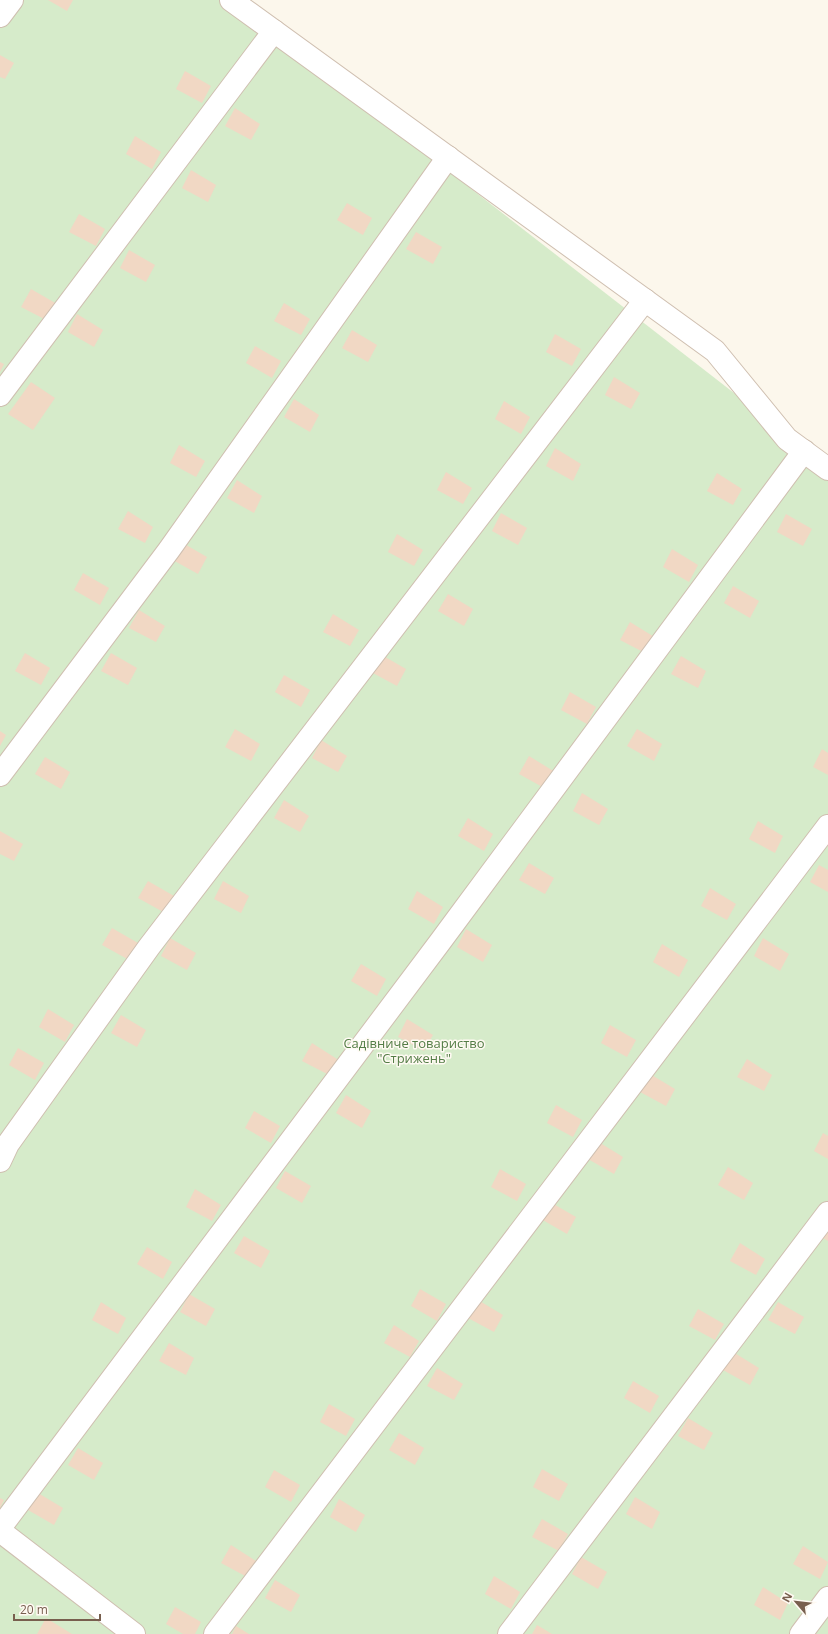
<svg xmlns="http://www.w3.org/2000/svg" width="828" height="1634" viewBox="0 0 828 1634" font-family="'Open Sans',sans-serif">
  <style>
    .green { fill: #d6ebca }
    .building { fill: #f1d8c4 }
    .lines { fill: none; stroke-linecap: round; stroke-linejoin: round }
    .street-casing { stroke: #cfbfb0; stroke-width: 24 }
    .street { stroke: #fff; stroke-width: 22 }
    .labels { text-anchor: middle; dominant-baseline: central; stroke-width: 3; stroke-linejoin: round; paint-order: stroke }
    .park-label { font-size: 13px; fill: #547d46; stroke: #fffaf3 }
  </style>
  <rect width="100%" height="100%" fill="#fcf7ec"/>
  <!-- green -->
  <polygon class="green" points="0,0 228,0 828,466 828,1634 0,1634"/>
  <!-- building -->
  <g class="building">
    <polygon points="48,0 73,0 67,11"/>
    <polygon points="0,55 14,63 5,79 0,77"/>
    <polygon points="185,71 211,86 202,103 176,89"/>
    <polygon points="235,108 260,124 251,140 225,126"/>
    <polygon points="135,136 161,152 152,169 126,154"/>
    <polygon points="191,170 216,185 208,202 182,188"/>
    <polygon points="347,203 372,218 363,235 337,220"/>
    <polygon points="79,214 105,229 96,246 69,232"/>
    <polygon points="416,232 442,247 433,264 406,249"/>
    <polygon points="129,250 155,265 146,282 120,268"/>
    <polygon points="31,289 57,304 48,321 21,307"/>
    <polygon points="284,303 310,319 301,335 274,321"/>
    <polygon points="77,314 103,330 94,347 68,332"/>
    <polygon points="352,330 377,345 368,362 342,348"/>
    <polygon points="555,334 581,349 572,366 546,352"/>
    <polygon points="255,346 281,361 272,378 246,363"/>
    <polygon points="0,362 4,364 0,372"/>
    <polygon points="614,377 640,393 631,409 605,395"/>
    <polygon points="31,382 55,398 33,430 8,414"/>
    <polygon points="294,399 319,415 310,432 284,417"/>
    <polygon points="504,401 530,417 521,434 495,419"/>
    <polygon points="179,445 205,461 196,477 170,463"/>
    <polygon points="555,448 581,464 573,481 546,466"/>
    <polygon points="446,472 472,488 463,504 437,490"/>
    <polygon points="717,473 742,489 733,505 707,491"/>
    <polygon points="237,480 262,496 254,513 227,498"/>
    <polygon points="128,511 153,527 145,543 118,529"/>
    <polygon points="501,513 527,528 518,545 492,531"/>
    <polygon points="786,514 812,529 803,546 777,532"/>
    <polygon points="397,534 423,550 414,566 388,552"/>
    <polygon points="181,542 207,557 198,574 171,559"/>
    <polygon points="672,549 698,565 689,582 663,567"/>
    <polygon points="83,573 109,588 100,605 74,590"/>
    <polygon points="733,586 759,601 750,618 724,603"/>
    <polygon points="448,594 473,609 464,626 438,611"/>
    <polygon points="139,610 165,626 156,642 129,628"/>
    <polygon points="333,614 359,630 350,646 323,632"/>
    <polygon points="630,622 656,638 647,654 620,640"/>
    <polygon points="25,653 50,668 41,685 15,671"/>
    <polygon points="111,653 137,668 128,685 101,671"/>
    <polygon points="380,654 406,669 397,686 371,672"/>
    <polygon points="681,656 706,671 698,688 671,674"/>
    <polygon points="284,675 310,690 301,707 275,692"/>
    <polygon points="570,692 596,707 587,724 561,710"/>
    <polygon points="235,729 260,744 251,761 225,747"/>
    <polygon points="637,729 662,744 654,761 627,746"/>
    <polygon points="0,731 6,735 0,746"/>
    <polygon points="321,740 347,756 338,772 312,758"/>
    <polygon points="822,749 828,753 828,775 813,767"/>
    <polygon points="529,756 555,772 546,789 519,774"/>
    <polygon points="45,757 70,772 61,789 35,774"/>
    <polygon points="582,793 608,809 599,825 573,811"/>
    <polygon points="284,800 309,816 300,832 274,818"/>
    <polygon points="468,818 493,834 484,851 458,836"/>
    <polygon points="758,821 783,836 775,853 749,839"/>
    <polygon points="0,831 23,844 14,861 0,854"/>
    <polygon points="529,863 554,878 545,894 519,880"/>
    <polygon points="819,865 828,870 828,892 810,882"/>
    <polygon points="148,881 174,896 165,913 138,898"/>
    <polygon points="223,881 249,896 241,913 214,899"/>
    <polygon points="710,888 736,904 727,920 701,906"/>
    <polygon points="417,891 443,907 434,924 408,909"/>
    <polygon points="112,928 138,943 129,960 102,945"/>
    <polygon points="466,929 492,945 483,962 457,947"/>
    <polygon points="170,938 196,953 187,970 161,956"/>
    <polygon points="763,938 789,954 780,971 754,956"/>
    <polygon points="662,944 688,960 679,977 653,962"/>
    <polygon points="361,964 386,979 377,996 351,981"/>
    <polygon points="48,1009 74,1025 65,1042 39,1027"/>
    <polygon points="121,1015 146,1030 137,1047 111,1033"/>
    <polygon points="407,1019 433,1035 424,1051 398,1037"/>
    <polygon points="610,1025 636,1040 627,1057 601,1043"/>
    <polygon points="312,1043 337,1059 329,1075 302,1061"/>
    <polygon points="18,1048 44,1063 35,1080 9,1065"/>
    <polygon points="747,1059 772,1075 764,1091 737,1077"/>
    <polygon points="650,1074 675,1089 666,1106 640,1092"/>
    <polygon points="346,1095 371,1111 362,1128 336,1113"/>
    <polygon points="556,1105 582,1120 573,1137 547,1123"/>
    <polygon points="254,1111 280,1126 271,1143 245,1128"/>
    <polygon points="823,1133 828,1136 828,1159 814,1151"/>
    <polygon points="597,1141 623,1157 614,1174 588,1159"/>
    <polygon points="728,1167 753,1183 744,1200 718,1185"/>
    <polygon points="500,1169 526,1184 517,1201 491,1187"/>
    <polygon points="285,1171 311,1186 302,1203 276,1188"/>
    <polygon points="195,1189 221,1205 212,1221 186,1207"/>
    <polygon points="550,1202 576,1217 567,1234 541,1219"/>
    <polygon points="828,1229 828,1241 823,1238"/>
    <polygon points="244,1236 270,1251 261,1268 234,1253"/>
    <polygon points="740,1243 765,1259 756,1275 730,1261"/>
    <polygon points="147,1247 172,1262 163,1279 137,1264"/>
    <polygon points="420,1289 446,1304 437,1321 411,1306"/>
    <polygon points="189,1294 215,1309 206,1326 180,1312"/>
    <polygon points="478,1300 503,1315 494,1332 468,1318"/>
    <polygon points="101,1302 126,1318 118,1334 92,1320"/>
    <polygon points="778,1302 804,1317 795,1334 768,1320"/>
    <polygon points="698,1309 724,1324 715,1340 689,1326"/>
    <polygon points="394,1325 419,1341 410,1357 384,1343"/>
    <polygon points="169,1343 194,1358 186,1375 159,1361"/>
    <polygon points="733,1352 759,1368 750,1385 723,1370"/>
    <polygon points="437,1368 463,1384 454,1400 427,1386"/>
    <polygon points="633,1381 659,1396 650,1413 624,1398"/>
    <polygon points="329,1404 355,1419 346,1436 320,1422"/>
    <polygon points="688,1418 713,1433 704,1450 678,1436"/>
    <polygon points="399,1433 424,1448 415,1465 389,1450"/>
    <polygon points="78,1448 103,1463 94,1480 68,1465"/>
    <polygon points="542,1469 568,1484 559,1501 533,1487"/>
    <polygon points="274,1470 300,1485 291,1502 265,1487"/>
    <polygon points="38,1493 63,1508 54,1525 28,1510"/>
    <polygon points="635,1497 660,1512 652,1529 626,1514"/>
    <polygon points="0,1498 4,1500 0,1508"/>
    <polygon points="339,1499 365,1515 356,1532 330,1517"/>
    <polygon points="542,1519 568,1534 559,1551 532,1537"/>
    <polygon points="231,1545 256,1561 247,1577 221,1563"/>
    <polygon points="803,1546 828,1562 820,1579 793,1564"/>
    <polygon points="581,1557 607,1572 598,1589 572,1574"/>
    <polygon points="494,1576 520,1592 511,1609 485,1594"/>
    <polygon points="275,1580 300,1595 291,1612 265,1598"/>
    <polygon points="763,1587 788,1603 780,1620 754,1605"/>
    <polygon points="175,1607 201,1622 195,1634 183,1634 166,1624"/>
    <polygon points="46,1618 72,1634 37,1634"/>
    <polygon points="537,1625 552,1634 532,1634"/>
    <polygon points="236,1626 249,1634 232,1634"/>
  </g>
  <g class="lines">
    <defs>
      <g id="street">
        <polyline points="231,0 715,351 787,439 828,469"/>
        <polyline points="0,16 12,0"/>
        <polyline points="0,395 274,31"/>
        <polyline points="0,775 169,550 448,157"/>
        <polyline points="0,1161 8,1144 149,947 645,300"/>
        <polyline points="0,1528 440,942 804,451"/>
        <polyline points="0,1531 134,1634"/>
        <polyline points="215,1634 828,826"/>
        <polyline points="509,1634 828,1213"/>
        <polyline points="801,1634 828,1598"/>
      </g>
    </defs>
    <!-- street casing -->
    <use href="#street" class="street-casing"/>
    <!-- street -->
    <use href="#street" class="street"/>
  </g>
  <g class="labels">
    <!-- park labels -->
    <g class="park-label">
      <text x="414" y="1043">Садівниче товариство<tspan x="414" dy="15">"Стрижень"</tspan></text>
    </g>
  </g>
  <!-- north arrow -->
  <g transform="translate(796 1602) rotate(298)" stroke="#fffaf3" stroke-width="3" paint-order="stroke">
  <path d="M0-3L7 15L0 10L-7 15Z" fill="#785f4e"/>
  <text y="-6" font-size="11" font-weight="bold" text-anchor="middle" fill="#785f4e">N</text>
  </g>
  <!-- scale -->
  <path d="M14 1614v6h86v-6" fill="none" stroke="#785f4e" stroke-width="2"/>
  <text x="20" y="1614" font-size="12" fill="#785f4e" stroke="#fffaf3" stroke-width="3" paint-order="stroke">20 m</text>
</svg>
